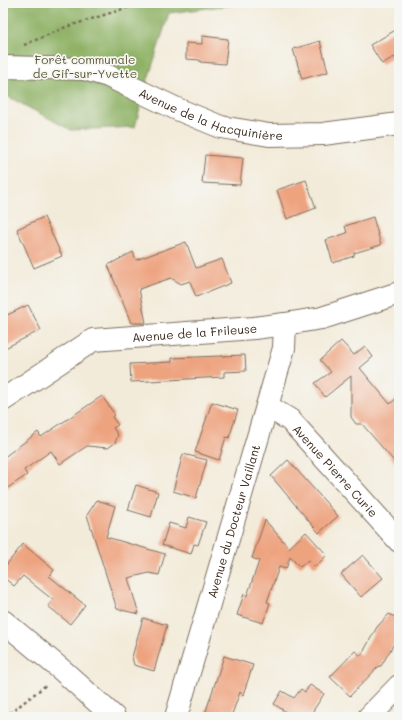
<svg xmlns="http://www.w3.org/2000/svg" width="402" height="720" viewBox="0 0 402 720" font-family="Mali,sans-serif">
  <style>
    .forest { fill: #8fb266; stroke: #656e42 }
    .building { fill: #eea37f }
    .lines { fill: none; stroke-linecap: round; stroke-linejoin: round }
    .minor-casing { stroke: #7b6e5f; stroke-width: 24 }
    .path { stroke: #7b6e5f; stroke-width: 2.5; stroke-dasharray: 3 3; stroke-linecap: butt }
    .minor { stroke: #fff; stroke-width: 22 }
    .labels { text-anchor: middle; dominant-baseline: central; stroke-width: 3.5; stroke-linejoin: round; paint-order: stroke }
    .park-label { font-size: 12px; fill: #595334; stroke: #f6f6f2 }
    .street-label { font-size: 12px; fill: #3b2a1e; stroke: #f6f6f2 }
  </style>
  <rect width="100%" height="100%" fill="#f6f6f2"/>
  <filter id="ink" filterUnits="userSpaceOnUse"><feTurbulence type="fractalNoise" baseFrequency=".025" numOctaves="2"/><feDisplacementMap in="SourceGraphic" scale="8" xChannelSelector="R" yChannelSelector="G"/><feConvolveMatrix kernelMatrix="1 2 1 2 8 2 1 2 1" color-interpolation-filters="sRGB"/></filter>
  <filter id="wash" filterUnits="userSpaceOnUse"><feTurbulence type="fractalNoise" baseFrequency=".012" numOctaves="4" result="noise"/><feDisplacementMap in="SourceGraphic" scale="16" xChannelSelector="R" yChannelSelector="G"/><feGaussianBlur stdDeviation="0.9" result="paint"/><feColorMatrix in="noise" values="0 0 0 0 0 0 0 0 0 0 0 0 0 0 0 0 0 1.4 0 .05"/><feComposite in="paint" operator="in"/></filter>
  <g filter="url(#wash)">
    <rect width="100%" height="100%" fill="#f3ebd9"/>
    <!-- forest -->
    <polygon class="forest" points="3,3 247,3 169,13 144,92 135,127 71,130 3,94"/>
    <g id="blocks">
      <!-- building -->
      <g class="building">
        <polygon points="399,28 399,57 392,58 382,64 370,45"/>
        <polygon points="202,36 228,39 225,64 200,62 200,60 186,59 186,43 202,44"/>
        <polygon points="320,41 328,72 302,79 293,49"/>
        <polygon points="205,155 243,158 240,185 202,183"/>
        <polygon points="306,180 316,208 287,219 277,190"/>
        <polygon points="44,217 62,256 34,268 17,229"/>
        <polygon points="373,217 381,245 354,253 354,256 333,263 326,240 347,233 345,226"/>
        <polygon points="186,242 196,268 222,259 231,283 196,297 190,281 181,284 171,278 139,289 146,323 131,323 108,265 133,252 136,260"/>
        <polygon points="28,305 41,330 3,349 3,317"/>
        <polygon points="341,341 354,355 365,346 373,357 360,368 390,404 399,396 399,467 362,424 356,424 351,417 351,376 325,397 315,383 331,372 320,360"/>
        <polygon points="245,355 246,371 224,372 224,377 131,382 130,364 172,362 172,358"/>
        <polygon points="102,396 115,415 112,417 118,425 113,428 118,435 115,443 108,448 87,446 60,464 51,451 24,470 27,475 3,491 3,458 38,432 41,437"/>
        <polygon points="212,402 238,410 229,438 226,437 219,460 195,452"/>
        <polygon points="183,454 207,460 196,498 173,491"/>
        <polygon points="288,460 338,516 319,533 271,476"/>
        <polygon points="136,485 158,492 151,517 128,510"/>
        <polygon points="97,500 115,506 106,537 165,554 159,575 149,573 128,578 139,614 117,609 87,515"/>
        <polygon points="189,517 206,522 198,545 194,544 191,554 162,545 169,523 186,528"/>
        <polygon points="265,520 289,548 306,532 327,555 315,567 308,560 300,567 290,557 286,569 279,567 267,602 270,603 263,623 237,615 244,594 247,596 259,561 252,558"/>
        <polygon points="23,544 54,570 49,576 85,605 70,624 48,606 53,600 23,576 14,586 3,577 3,569"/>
        <polygon points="363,555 383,578 361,597 341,574"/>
        <polygon points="389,614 399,619 399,635 381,666 379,666 350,696 330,677 355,651 361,656 377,627"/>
        <polygon points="143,618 167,625 154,671 134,665 132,657"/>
        <polygon points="224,656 253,665 243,695 240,692 231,717 204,717"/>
        <polygon points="310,685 324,694 309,717 293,717 274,704 282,691 294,698 301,689 305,692"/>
      </g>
    </g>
  </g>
  <g filter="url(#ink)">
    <use href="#blocks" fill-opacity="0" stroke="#7b6e5f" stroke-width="1"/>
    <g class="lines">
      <defs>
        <g id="minor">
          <path id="s1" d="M3,67L84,69L108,76L177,109L221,127L269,135L323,134L399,124"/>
          <path id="s2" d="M3,400L93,340L254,328L285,324L322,318L399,293"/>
          <path id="s3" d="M267,406L290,420L399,541"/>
          <polyline points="3,621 63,671 114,717"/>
          <path id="s4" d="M176,717L284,348L285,324"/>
          <polyline points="369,717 399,686"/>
        </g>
      </defs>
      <!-- minor casing -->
      <use href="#minor" class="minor-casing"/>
      <!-- path -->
      <g class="path">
        <polyline points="24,45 66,27 142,3"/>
        <polyline points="5,717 46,685"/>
      </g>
      <!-- minor -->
      <use href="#minor" class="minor"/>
    </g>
  </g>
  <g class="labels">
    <!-- park labels -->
    <g class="park-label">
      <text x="85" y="59">Forêt communale<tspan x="85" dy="14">de Gif-sur-Yvette</tspan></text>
    </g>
    <!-- street labels -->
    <g class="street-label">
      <text stroke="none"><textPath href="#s1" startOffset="217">Avenue de la Hacquinière</textPath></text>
      <text stroke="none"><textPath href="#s2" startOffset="210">Avenue de la Frileuse</textPath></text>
      <text stroke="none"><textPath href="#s3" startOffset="95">Avenue Pierre Curie</textPath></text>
      <text stroke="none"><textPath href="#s4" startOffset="204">Avenue du Docteur Vaillant</textPath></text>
    </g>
  </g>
  <!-- margin -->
  <rect width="402" height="720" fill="none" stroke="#f6f6f2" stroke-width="16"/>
</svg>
